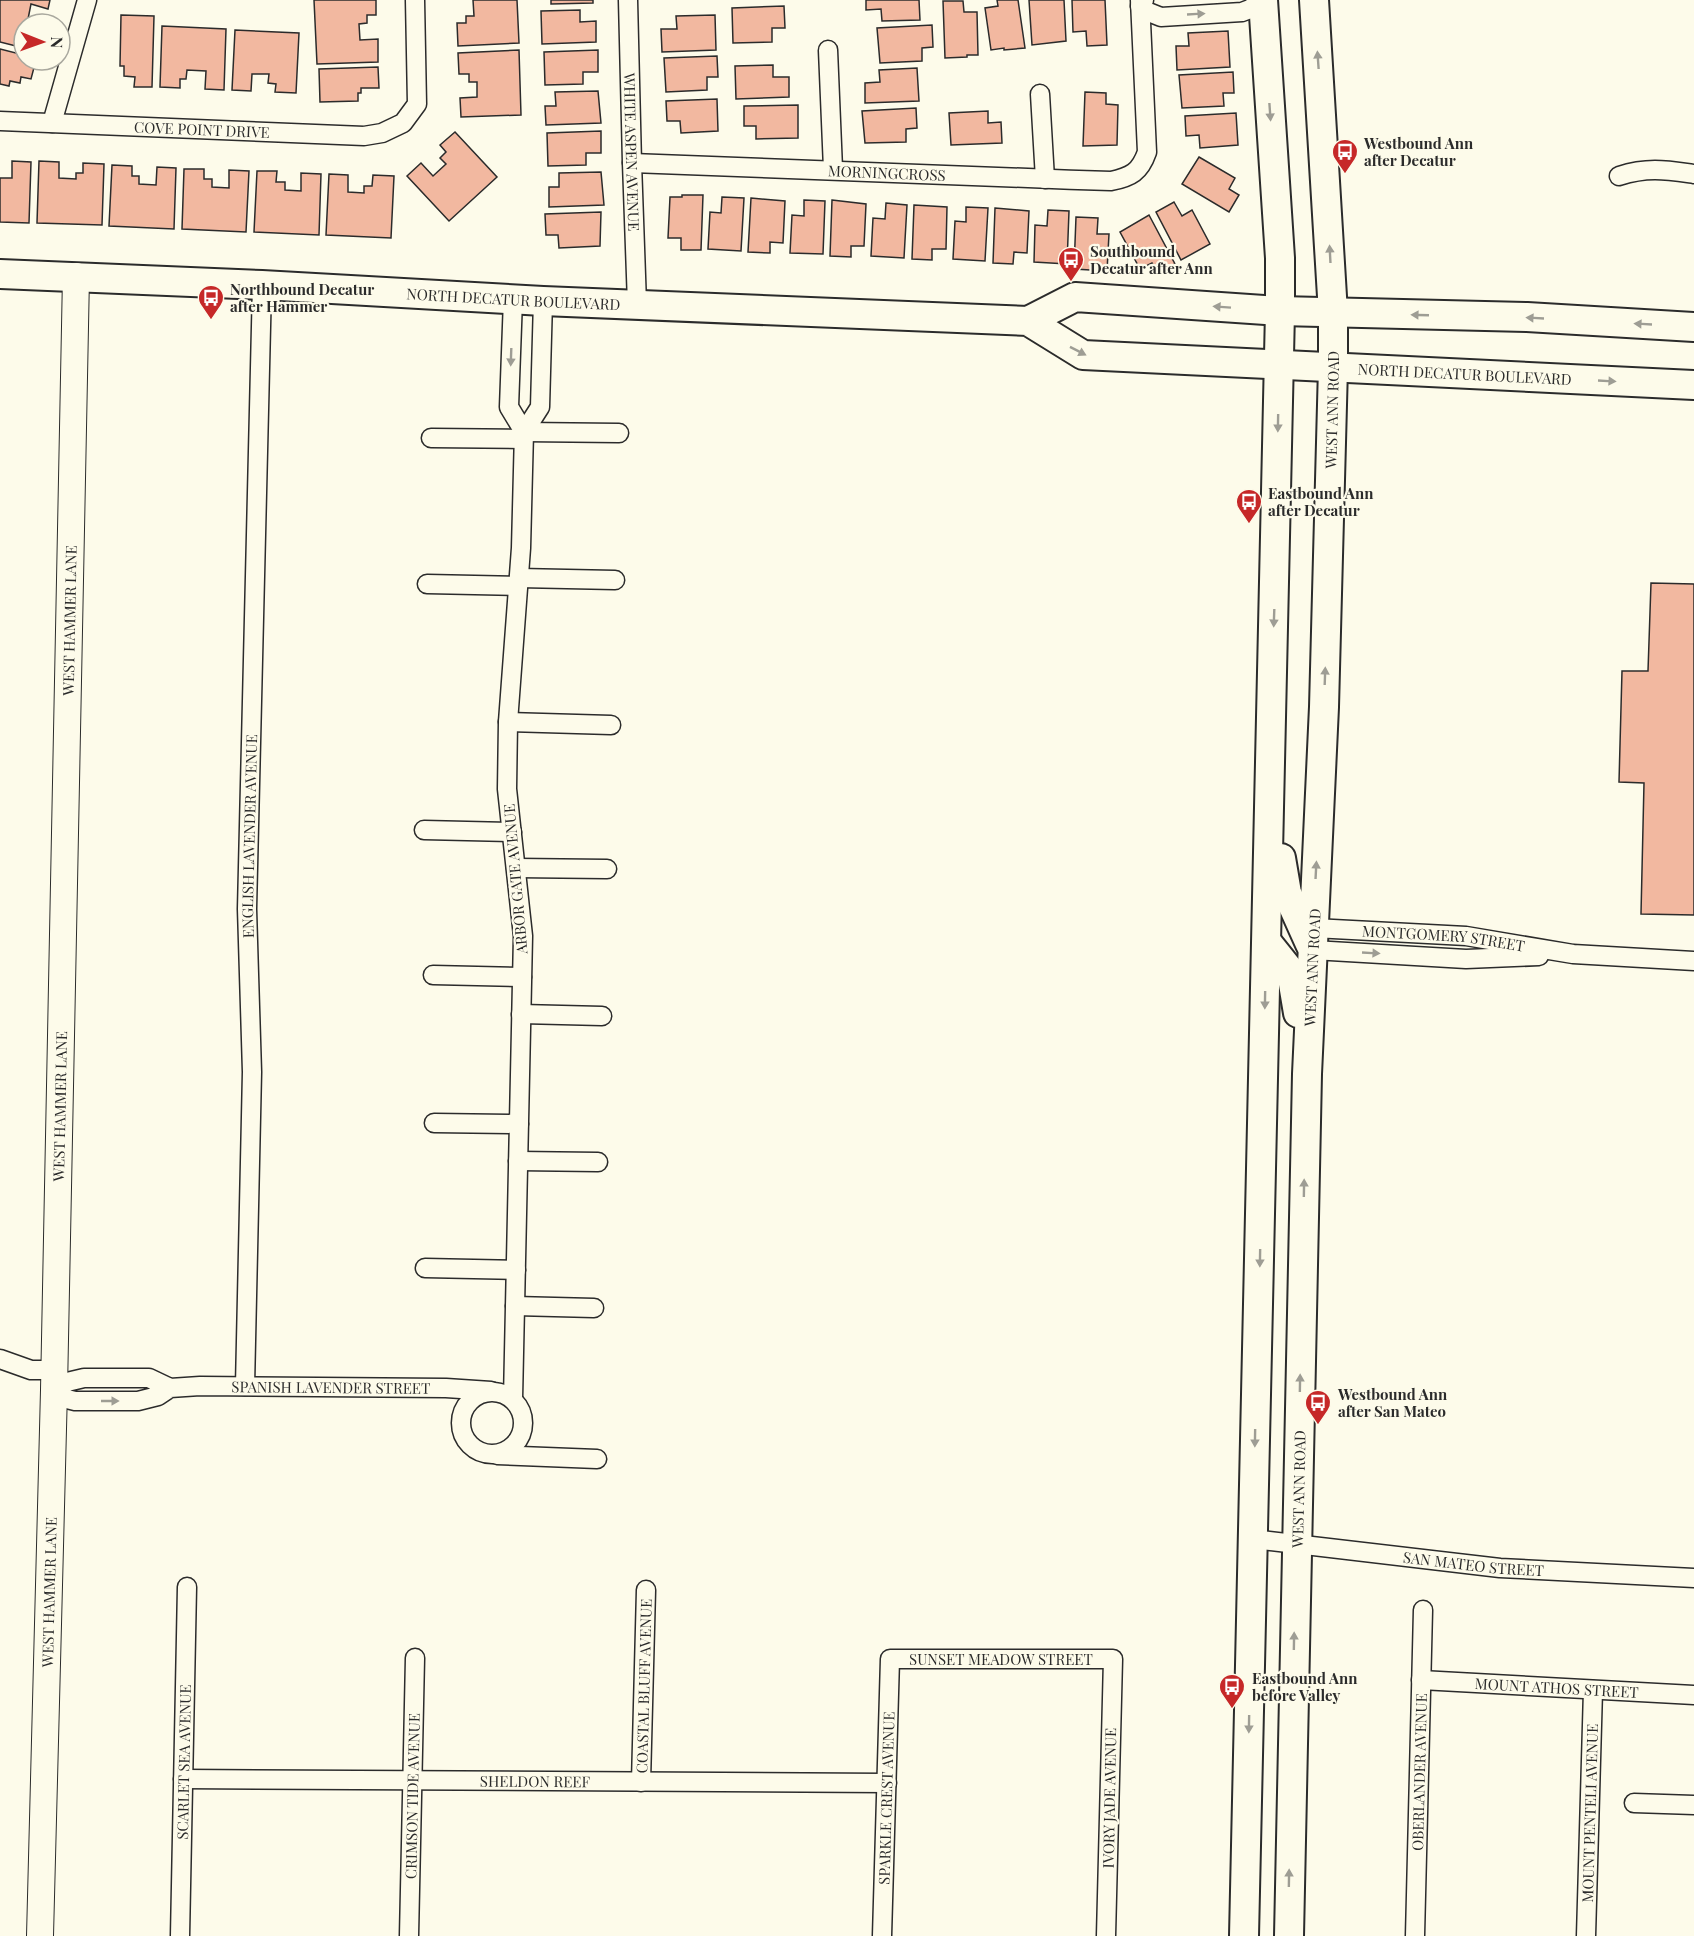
<svg xmlns="http://www.w3.org/2000/svg" width="1694" height="1936" viewBox="0 0 1694 1936" font-family="'Playfair Display',serif">
  <style>
    .building { fill: #f2b8a0; stroke: #2b2b2b; stroke-width: 1.5 }
    .lines { fill: none; stroke-linecap: round; stroke-linejoin: round }
    .street-casing { stroke: #2b2b2b; stroke-width: 21 }
    .secondary-casing { stroke: #2b2b2b; stroke-width: 28 }
    .primary-casing { stroke: #2b2b2b; stroke-width: 32 }
    .street { stroke: #fdfbea; stroke-width: 18 }
    .secondary { stroke: #fdfbea; stroke-width: 26 }
    .primary { stroke: #fdfbea; stroke-width: 28 }
    .oneway { fill: #9e9d94 }
    .labels { text-anchor: middle; dominant-baseline: central; stroke-width: 4.5; stroke-linejoin: round; paint-order: stroke }
    .street-label { font-size: 15px; fill: #2b2b2b; stroke: #fdfbea }
    .poi-label { font-size: 15px; font-weight: bold; fill: #2b2b2b; stroke: #fdfbea; text-anchor: start }
  </style>
  <rect width="100%" height="100%" fill="#fdfbea"/>
  <!-- building -->
  <g class="building">
    <polygon points="0,0 50,0 48,9 31,4 28,19 35,21 35,24 24,24 24,48 0,42"/>
    <polygon points="314,0 376,0 376,15 367,15 367,23 359,24 360,40 378,39 378,62 317,64"/>
    <polygon points="473,0 517,0 519,43 458,46 457,23 466,23 466,16 474,16"/>
    <polygon points="551,0 593,0 593,3 551,4"/>
    <polygon points="866,0 919,0 920,20 882,21 881,9 866,10"/>
    <polygon points="997,0 1018,0 1025,48 1004,50 1004,48 991,50 985,8 998,6"/>
    <polygon points="1029,0 1064,0 1066,41 1032,45"/>
    <polygon points="1072,0 1105,0 1107,45 1087,46 1086,31 1073,32"/>
    <polygon points="943,1 963,1 964,12 977,12 978,55 967,55 967,57 945,58"/>
    <polygon points="784,6 785,28 772,28 772,42 733,43 732,8"/>
    <polygon points="580,10 580,22 596,21 596,42 542,44 541,11"/>
    <polygon points="121,15 154,16 152,87 134,87 135,77 124,76 124,66 120,66"/>
    <polygon points="715,15 716,50 662,52 661,29 677,29 676,16"/>
    <polygon points="932,25 933,47 922,48 922,61 880,63 877,28"/>
    <polygon points="162,26 226,29 224,90 205,89 206,71 187,70 186,79 180,79 180,88 160,87"/>
    <polygon points="235,30 299,33 296,93 275,92 276,84 268,83 269,74 252,74 251,91 232,90"/>
    <polygon points="1228,31 1230,67 1177,70 1176,46 1189,46 1188,33"/>
    <polygon points="0,49 24,55 24,60 36,60 31,79 21,77 20,83 10,81 9,86 0,84"/>
    <polygon points="519,50 521,115 461,117 460,98 477,97 477,82 469,82 469,74 459,74 458,53"/>
    <polygon points="598,50 598,72 583,72 583,84 545,85 544,52"/>
    <polygon points="717,56 718,77 707,77 707,90 666,92 664,58"/>
    <polygon points="773,65 773,77 789,77 789,97 736,99 735,66"/>
    <polygon points="378,67 379,88 361,88 361,93 358,93 358,101 320,102 319,69"/>
    <polygon points="917,68 919,101 865,103 865,83 880,82 879,70"/>
    <polygon points="1233,72 1234,93 1223,93 1224,106 1182,108 1179,75"/>
    <polygon points="598,91 601,123 546,125 545,106 556,106 555,92"/>
    <polygon points="1085,92 1106,93 1106,104 1118,105 1117,145 1083,146"/>
    <polygon points="717,99 718,131 681,133 680,121 667,121 666,101"/>
    <polygon points="798,105 798,138 756,139 756,126 744,126 744,106"/>
    <polygon points="916,108 917,128 906,129 906,142 865,143 862,111"/>
    <polygon points="988,111 988,123 1001,122 1002,143 951,145 949,113"/>
    <polygon points="1236,113 1238,145 1200,148 1199,135 1186,136 1185,116"/>
    <polygon points="601,131 601,153 586,153 586,165 548,166 547,133"/>
    <polygon points="455,132 497,177 449,221 407,176 421,163 433,176 446,164 440,158 446,152 440,145"/>
    <polygon points="1199,157 1235,178 1229,189 1239,195 1229,212 1182,184"/>
    <polygon points="12,161 31,162 29,223 0,222 0,178 12,178"/>
    <polygon points="39,161 59,162 59,178 76,179 76,173 83,173 83,163 104,164 102,225 37,223"/>
    <polygon points="112,165 132,166 132,176 139,176 139,184 156,185 157,167 176,168 174,229 109,226"/>
    <polygon points="184,169 204,169 204,179 212,179 212,187 229,188 229,170 249,171 246,232 182,229"/>
    <polygon points="257,171 277,171 276,182 285,182 285,190 301,191 301,173 321,174 319,235 254,232"/>
    <polygon points="601,172 604,205 549,207 549,187 559,187 559,173"/>
    <polygon points="329,174 348,175 348,192 364,193 364,186 372,186 373,175 394,176 391,238 326,235"/>
    <polygon points="682,195 703,195 701,250 681,250 681,238 668,238 670,197 682,197"/>
    <polygon points="722,197 744,198 741,251 708,249 710,212 721,213"/>
    <polygon points="751,198 785,201 783,243 770,242 770,253 748,252"/>
    <polygon points="804,200 825,201 823,254 790,253 792,215 804,216"/>
    <polygon points="832,200 866,204 864,246 851,246 851,257 830,256"/>
    <polygon points="1174,202 1182,216 1192,210 1210,244 1181,260 1156,212"/>
    <polygon points="886,203 907,205 904,258 871,256 873,218 885,219"/>
    <polygon points="914,205 947,207 946,249 932,249 932,260 912,259"/>
    <polygon points="966,207 988,208 985,261 953,259 955,221 966,222"/>
    <polygon points="995,208 1029,211 1027,253 1014,252 1013,264 993,263"/>
    <polygon points="1048,210 1069,211 1067,264 1034,262 1035,225 1047,226"/>
    <polygon points="601,212 600,246 559,248 558,235 546,235 545,214"/>
    <polygon points="1149,215 1175,264 1158,273 1152,263 1140,269 1120,232"/>
    <polygon points="1076,217 1098,218 1097,234 1109,234 1107,271 1074,269"/>
    <polygon points="1651,583 1694,584 1694,915 1641,914 1644,783 1619,782 1622,671 1648,671"/>
  </g>
  <g class="lines">
    <defs>
      <g id="street">
        <path id="s1" d="M628,0L632,163L637,304"/>
        <polyline points="1144,0 1140,6 1146,11 1161,17 1242,12 1250,9 1262,0"/>
        <polyline points="828,50 833,169"/>
        <polyline points="1040,94 1045,179"/>
        <path id="s2" d="M0,121L364,136L382,133L403,123L417,104L415,0"/>
        <polyline points="52,123 87,0"/>
        <path id="s3" d="M632,163C791,168 951,176 1111,181C1131,177 1140,172 1147,152L1140,0"/>
        <path d="M1619,176C1648,167 1665,170 1694,174"/>
        <polyline points="513,299 509,407 524,432"/>
        <polyline points="524,432 619,433"/>
        <polyline points="431,438 523,439"/>
        <polyline points="519,578 615,580"/>
        <polyline points="427,584 518,586"/>
        <polyline points="508,722 611,725"/>
        <polyline points="424,830 512,832"/>
        <polyline points="516,868 607,869"/>
        <path id="s4" d="M1314,928L1466,936L1573,954L1694,961"/>
        <polyline points="1313,950 1466,959 1539,956"/>
        <polyline points="433,975 522,977"/>
        <polyline points="521,1014 602,1016"/>
        <polyline points="434,1123 519,1124"/>
        <polyline points="518,1161 598,1162"/>
        <polyline points="425,1268 516,1270"/>
        <polyline points="515,1306 594,1308"/>
        <polyline points="0,1359 31,1370 54,1370"/>
        <path id="s5" d="M245,1386L252,1072L247,909L262,285"/>
        <path id="s6" d="M170,1388L149,1378H84L67,1382L54,1390L67,1399L75,1401H138L158,1396L170,1388L200,1386L446,1388L491,1391"/>
        <circle cx="492" cy="1423" r="31"/>
        <polyline points="513,1399 523,936 507,789 508,722 521,548 524,432 540,407 543,301"/>
        <polyline points="497,1455 597,1459"/>
        <path id="s7" d="M1253,1539L1500,1568L1694,1578"/>
        <path id="s8" d="M1421,1680L1694,1695"/>
        <path id="s9" d="M183,1779L887,1783"/>
        <path id="s10" d="M641,1782L646,1590"/>
        <polyline points="1634,1803 1694,1805"/>
        <path id="s11" d="M180,1936L187,1587"/>
        <path id="s12" d="M409,1936L415,1658"/>
        <path id="s13" d="M882,1936L890,1659H1113L1106,1936"/>
        <path id="s14" d="M1415,1936L1423,1610"/>
        <path id="s15" d="M1586,1936L1593,1690"/>
      </g>
      <g id="secondary">
        <path id="s16" d="M40,1936L54,1390L76,276"/>
      </g>
      <g id="primary">
        <path id="s17" d="M0,274L262,285L543,301L1028,321L1083,355L1694,385"/>
        <polyline points="1028,321 1075,297 1280,311 1527,317 1694,327"/>
        <polyline points="1281,858 1287,893 1310,944"/>
        <polyline points="1267,942 1291,972 1298,1013"/>
        <polyline points="1244,1936 1280,311 1280,258 1263,0"/>
        <path id="s18" d="M1289,1936L1307,1074L1324,707L1333,367V313L1314,0"/>
      </g>
    </defs>
    <!-- street casing -->
    <use href="#street" class="street-casing"/>
    <!-- secondary casing -->
    <use href="#secondary" class="secondary-casing"/>
    <!-- primary casing -->
    <use href="#primary" class="primary-casing"/>
    <!-- street -->
    <use href="#street" class="street"/>
    <!-- secondary -->
    <use href="#secondary" class="secondary"/>
    <!-- primary -->
    <use href="#primary" class="primary"/>
  </g>
  <!-- one-way arrows -->
  <defs><path id="oneway-solid" d="M-6-.8H1V-3.2L6.5 0L1 3.2V.8H-6Z" transform="scale(1.5)"/></defs>
  <g class="oneway">
    <use href="#oneway-solid" transform="translate(1196 14) rotate(-3)"/>
    <use href="#oneway-solid" transform="translate(1318 60) rotate(-94)"/>
    <use href="#oneway-solid" transform="translate(1270 112) rotate(86)"/>
    <use href="#oneway-solid" transform="translate(1330 254) rotate(-93)"/>
    <use href="#oneway-solid" transform="translate(1222 307) rotate(-176)"/>
    <use href="#oneway-solid" transform="translate(1420 315) rotate(-178)"/>
    <use href="#oneway-solid" transform="translate(1535 318) rotate(-177)"/>
    <use href="#oneway-solid" transform="translate(1643 324) rotate(-177)"/>
    <use href="#oneway-solid" transform="translate(1078 351) rotate(27)"/>
    <use href="#oneway-solid" transform="translate(511 357) rotate(92)"/>
    <use href="#oneway-solid" transform="translate(1607 381) rotate(3)"/>
    <use href="#oneway-solid" transform="translate(1278 423) rotate(91)"/>
    <use href="#oneway-solid" transform="translate(1274 618) rotate(92)"/>
    <use href="#oneway-solid" transform="translate(1325 676) rotate(-88)"/>
    <use href="#oneway-solid" transform="translate(1316 870) rotate(-87)"/>
    <use href="#oneway-solid" transform="translate(1371 953) rotate(3)"/>
    <use href="#oneway-solid" transform="translate(1265 1000) rotate(91)"/>
    <use href="#oneway-solid" transform="translate(1304 1188) rotate(-89)"/>
    <use href="#oneway-solid" transform="translate(1260 1258) rotate(91)"/>
    <use href="#oneway-solid" transform="translate(1300 1383) rotate(-89)"/>
    <use href="#oneway-solid" transform="translate(110 1401)"/>
    <use href="#oneway-solid" transform="translate(1255 1438) rotate(91)"/>
    <use href="#oneway-solid" transform="translate(1294 1641) rotate(-89)"/>
    <use href="#oneway-solid" transform="translate(1249 1724) rotate(91)"/>
    <use href="#oneway-solid" transform="translate(1289 1878) rotate(-89)"/>
  </g>
  <!-- icons -->
  <defs>
    <symbol id="bus-pin" viewBox="-11 -11 22 30"><path d="M0 17L-7.5 6A9.5 9.5 0 1 1 7.5 6Z" fill="#c62828" stroke="#fdfbea"/><path d="M-5-6H5V4H4V6H2V4H-2V6H-4V4H-5ZM-3.5-4V0h7V-4ZM-3.5 1.2v1.5H-2V1.2ZM2 1.2v1.5H3.5V1.2Z" fill="#fff"/></symbol>
  </defs>
  <g fill-rule="evenodd">
    <use href="#bus-pin" x="1330" y="137" width="30" height="40"/>
    <use href="#bus-pin" x="1056" y="245" width="30" height="40"/>
    <use href="#bus-pin" x="196" y="283" width="30" height="40"/>
    <use href="#bus-pin" x="1234" y="487" width="30" height="40"/>
    <use href="#bus-pin" x="1303" y="1388" width="30" height="40"/>
    <use href="#bus-pin" x="1217" y="1672" width="30" height="40"/>
  </g>
  <g class="labels">
    <!-- street labels -->
    <g class="street-label">
      <text stroke="none"><textPath href="#s2" startOffset="202">COVE POINT DRIVE</textPath></text>
      <text stroke="none"><textPath href="#s1" startOffset="152">WHITE ASPEN AVENUE</textPath></text>
      <text stroke="none"><textPath href="#s3" startOffset="255">MORNINGCROSS</textPath></text>
      <text stroke="none"><textPath href="#s17" startOffset="514">NORTH DECATUR BOULEVARD</textPath></text>
      <text stroke="none"><textPath href="#s17" startOffset="1476">NORTH DECATUR BOULEVARD</textPath></text>
      <text stroke="none"><textPath href="#s18" startOffset="1527">WEST ANN ROAD</textPath></text>
      <text stroke="none"><textPath href="#s16" startOffset="1316">WEST HAMMER LANE</textPath></text>
      <text stroke="none"><textPath href="#s5" startOffset="550">ENGLISH LAVENDER AVENUE</textPath></text>
      <text transform="translate(515 879) rotate(-95)">ARBOR GATE AVENUE</text>
      <text stroke="none"><textPath href="#s4" startOffset="130">MONTGOMERY STREET</textPath></text>
      <text stroke="none"><textPath href="#s18" startOffset="969">WEST ANN ROAD</textPath></text>
      <text stroke="none"><textPath href="#s16" startOffset="830">WEST HAMMER LANE</textPath></text>
      <text stroke="none"><textPath href="#s6" startOffset="404">SPANISH LAVENDER STREET</textPath></text>
      <text stroke="none"><textPath href="#s18" startOffset="447">WEST ANN ROAD</textPath></text>
      <text stroke="none"><textPath href="#s7" startOffset="222">SAN MATEO STREET</textPath></text>
      <text stroke="none"><textPath href="#s16" startOffset="344">WEST HAMMER LANE</textPath></text>
      <text stroke="none"><textPath href="#s13" startOffset="388">SUNSET MEADOW STREET</textPath></text>
      <text stroke="none"><textPath href="#s10" startOffset="96">COASTAL BLUFF AVENUE</textPath></text>
      <text stroke="none"><textPath href="#s8" startOffset="136">MOUNT ATHOS STREET</textPath></text>
      <text stroke="none"><textPath href="#s11" startOffset="174">SCARLET SEA AVENUE</textPath></text>
      <text stroke="none"><textPath href="#s14" startOffset="164">OBERLANDER AVENUE</textPath></text>
      <text stroke="none"><textPath href="#s9" startOffset="352">SHELDON REEF</textPath></text>
      <text stroke="none"><textPath href="#s12" startOffset="140">CRIMSON TIDE AVENUE</textPath></text>
      <text stroke="none"><textPath href="#s13" startOffset="138">SPARKLE CREST AVENUE</textPath></text>
      <text transform="translate(1109 1798) rotate(-89)">IVORY JADE AVENUE</text>
      <text stroke="none"><textPath href="#s15" startOffset="123">MOUNT PENTELI AVENUE</textPath></text>
    </g>
    <!-- poi labels -->
    <g class="poi-label">
      <text x="1364" y="143">Westbound Ann<tspan x="1364" dy="17">after Decatur</tspan></text>
      <text x="1090" y="251">Southbound<tspan x="1090" dy="17">Decatur after Ann</tspan></text>
      <text x="230" y="289">Northbound Decatur<tspan x="230" dy="17">after Hammer</tspan></text>
      <text x="1268" y="493">Eastbound Ann<tspan x="1268" dy="17">after Decatur</tspan></text>
      <text x="1338" y="1394">Westbound Ann<tspan x="1338" dy="17">after San Mateo</tspan></text>
      <text x="1252" y="1678">Eastbound Ann<tspan x="1252" dy="17">before Valley</tspan></text>
    </g>
  </g>
  <!-- north arrow -->
  <g transform="translate(42 42) rotate(91)"><circle r="28" fill="#fdfbea" stroke="#a9a89e" stroke-width="1.5"/>
  <path d="M0-4.5L10 22L0 15L-10 22Z" fill="#c62828"/>
  <text y="-9" font-size="16" font-weight="bold" text-anchor="middle" fill="#2b2b2b">N</text>
  </g>
</svg>
